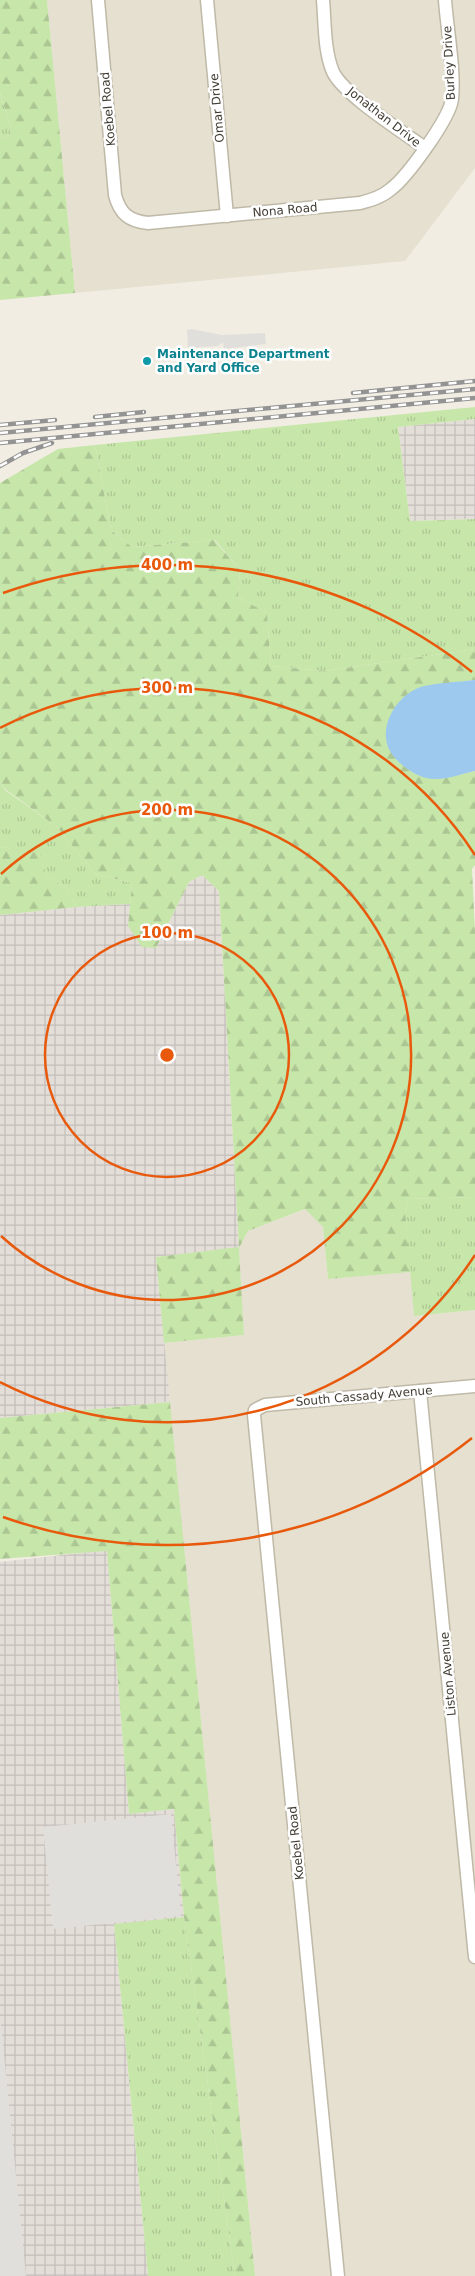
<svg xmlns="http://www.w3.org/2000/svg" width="475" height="2276" viewBox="0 0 475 2276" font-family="'DejaVu Sans',sans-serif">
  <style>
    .residential { fill: #e5e0d0 }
    .industrial { fill: url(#industrial-grid) }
    .grass { fill: url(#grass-tufts) }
    .forest { fill: url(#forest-firs) }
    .parking { fill: #e1dfdb }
    .water { fill: #9ec9ef }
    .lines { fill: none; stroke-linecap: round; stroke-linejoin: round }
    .minor-casing { stroke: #bfb9a8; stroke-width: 15 }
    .minor { stroke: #fff; stroke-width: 12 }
    .rail-casing { stroke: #939393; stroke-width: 4.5 }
    .rail { stroke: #fff; stroke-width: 2.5; stroke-dasharray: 8; stroke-linecap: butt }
    .ring { fill: none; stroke: #e8590c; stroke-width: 2.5 }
    .culture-dot { fill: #0f9aa8; stroke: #fff; stroke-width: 2 }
    .labels { text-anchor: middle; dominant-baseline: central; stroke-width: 5; stroke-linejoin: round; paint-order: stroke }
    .street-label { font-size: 12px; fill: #423d33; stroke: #fff }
    .culture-label { font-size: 12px; font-weight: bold; fill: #0d838f; stroke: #fff; text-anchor: start }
    .centre { fill: #e8590c; stroke: #fff; stroke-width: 2.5 }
    .ring-label { font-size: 15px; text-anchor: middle; font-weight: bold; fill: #e8590c; stroke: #fff; stroke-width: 5; stroke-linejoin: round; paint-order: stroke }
  </style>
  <defs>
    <pattern id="industrial-grid" width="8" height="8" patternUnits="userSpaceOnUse" patternTransform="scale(1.25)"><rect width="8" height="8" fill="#e3ded8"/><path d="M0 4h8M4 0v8" fill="none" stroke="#c4bfba"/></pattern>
    <pattern id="grass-tufts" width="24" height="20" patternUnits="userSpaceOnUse" patternTransform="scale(1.25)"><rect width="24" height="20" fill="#c7e6aa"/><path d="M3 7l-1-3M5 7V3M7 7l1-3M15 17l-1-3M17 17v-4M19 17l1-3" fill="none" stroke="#acc693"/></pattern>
    <pattern id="forest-firs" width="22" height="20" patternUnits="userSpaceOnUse" patternTransform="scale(1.25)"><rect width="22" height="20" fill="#c7e6aa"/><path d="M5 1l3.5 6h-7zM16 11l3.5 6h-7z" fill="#acc693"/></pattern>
  </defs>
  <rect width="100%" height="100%" fill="#f1ede2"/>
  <!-- residential -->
  <g class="residential">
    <polygon points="47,0 475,0 475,168 405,261 75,293"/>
    <polygon points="306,1209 323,1227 328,1279 411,1272 414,1316 475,1310 475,2276 255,2276 164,1343 244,1335 239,1248 248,1231"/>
  </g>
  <!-- industrial -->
  <g class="industrial">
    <polygon points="475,419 475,519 410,521 398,427"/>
    <polygon points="202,875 219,891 239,1248 156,1257 170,1402 0,1418 0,915 77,907 130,904 128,926 156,948 189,882"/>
    <polygon points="107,1550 129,1814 174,1809 184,1917 114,1925 148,2276 0,2276 0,1562"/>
  </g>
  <!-- grass -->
  <g class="grass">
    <polygon points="0,93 11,129 7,137 0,138"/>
    <polygon points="475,407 475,419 398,427 410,521 475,519 475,649 325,671 271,666 267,613 238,597 240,570 215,540 132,547 111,530 95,445"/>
    <polygon points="0,782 5,790 57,827 95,874 132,883 130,904 77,907 67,888 47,877 39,854 0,847"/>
    <polygon points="475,1197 475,1310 414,1316 405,1210 409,1199"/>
    <polygon points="184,1917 235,2276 148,2276 114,1924"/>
  </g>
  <!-- forest -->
  <g class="forest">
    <polygon points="0,0 47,0 75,293 0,300 0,138 7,137 11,129 0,93"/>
    <path d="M95,445L111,530L132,547L214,540L240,570L238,597L267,613L271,666L325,671L475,649V680L418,688L387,744C411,785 433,781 475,771V865L472,869L475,932V1197L409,1199L405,1210L411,1272L328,1279L323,1227L305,1209L248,1231L239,1248L244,1335L164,1343L156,1257L239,1247L219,891L202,875L189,882L156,948L142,947L128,926L132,883L95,874L57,827L5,789L0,782V483L58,449Z"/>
    <polygon points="0,847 39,853 47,877 67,888 77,907 0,915"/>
    <polygon points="170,1402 255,2276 235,2276 184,1917 174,1809 129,1814 107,1551 0,1559 0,1418"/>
  </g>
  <!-- parking -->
  <g class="parking">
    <polygon points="192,329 222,335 265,333 266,344 224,349 223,342 218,346 188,348 187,330"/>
    <polygon points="171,1814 181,1916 53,1929 43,1827"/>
    <polygon points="0,2015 26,2276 0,2276"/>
  </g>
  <!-- water -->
  <path class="water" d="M475,680V771C461,774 441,782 426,778C411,774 391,759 387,744C381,722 398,696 418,688C431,683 460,682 475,680Z"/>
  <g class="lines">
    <defs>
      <g id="minor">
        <path d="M98,0L115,195C120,214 129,221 148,223L360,203C371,200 382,197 391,189C407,177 450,118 452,99C455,72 447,28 445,0"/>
        <polyline points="207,0 227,216"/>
        <path d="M323,0C325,23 324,51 333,72C344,95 403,132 425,148"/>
        <polyline points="420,1391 475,1957"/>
        <polyline points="338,2276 254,1415 255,1410 265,1405 475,1386"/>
      </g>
    </defs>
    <!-- minor casing -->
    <use href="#minor" class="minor-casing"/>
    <!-- minor -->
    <use href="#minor" class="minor"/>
    <defs>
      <g id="rail">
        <polyline points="353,393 475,381"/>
        <polyline points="95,417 144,412"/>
        <polyline points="0,425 55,420"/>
        <polyline points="0,433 475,389"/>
        <polyline points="0,443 475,398"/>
        <polyline points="0,466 23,453 52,443"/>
      </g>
    </defs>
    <!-- rail casing -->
    <use href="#rail" class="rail-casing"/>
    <!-- rail -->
    <use href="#rail" class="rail"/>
  </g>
  <!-- distance rings -->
  <g class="ring">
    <circle cx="167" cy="1055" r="122"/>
    <path d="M1 874A245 245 0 1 1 1 1236"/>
    <path d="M475 1255A367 367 0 0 1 0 1382M0 728A367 367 0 0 1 475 855"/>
    <path d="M472 1438A490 490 0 0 1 3 1517M3 593A490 490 0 0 1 472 672"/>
  </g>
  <!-- markers -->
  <circle class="culture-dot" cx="147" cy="361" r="5"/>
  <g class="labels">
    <!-- street labels -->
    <g class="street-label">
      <text transform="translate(449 63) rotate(-93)">Burley Drive</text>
      <text transform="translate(217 108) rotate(-95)">Omar Drive</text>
      <text transform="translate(108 109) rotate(-95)">Koebel Road</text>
      <text transform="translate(384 117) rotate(38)">Jonathan Drive</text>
      <text transform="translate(285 210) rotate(-5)">Nona Road</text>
      <text transform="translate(364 1396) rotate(-5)">South Cassady Avenue</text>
      <text transform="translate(448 1674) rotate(-95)">Liston Avenue</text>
      <text transform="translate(296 1843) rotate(-96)">Koebel Road</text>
    </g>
    <!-- culture labels -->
    <g class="culture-label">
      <text x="157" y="354">Maintenance Department<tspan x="157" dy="14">and Yard Office</tspan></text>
    </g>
  </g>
  <circle cx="167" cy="1055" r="8" class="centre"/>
  <g class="ring-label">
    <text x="167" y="570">400 m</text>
    <text x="167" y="693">300 m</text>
    <text x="167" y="815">200 m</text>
    <text x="167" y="938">100 m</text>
  </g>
</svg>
